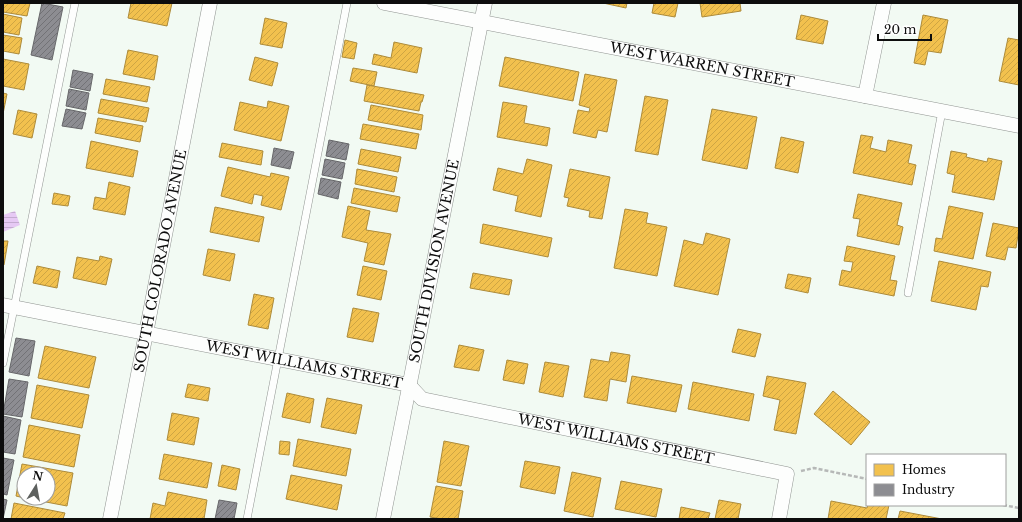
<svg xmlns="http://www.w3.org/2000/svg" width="1022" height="522" viewBox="0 0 1022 522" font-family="'Libre Baskerville',serif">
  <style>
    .water { fill: url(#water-rules) }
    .homes { fill: url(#homes-hatch); stroke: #ad8b3a }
    .industry { fill: url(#industry-hatch); stroke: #67676a }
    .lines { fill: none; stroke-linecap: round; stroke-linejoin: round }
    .service-casing { stroke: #909491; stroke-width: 8 }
    .minor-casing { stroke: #909491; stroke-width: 15 }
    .path { stroke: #b6b8b7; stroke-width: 2.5; stroke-dasharray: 4 2; stroke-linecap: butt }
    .service { stroke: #fdfefd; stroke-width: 7 }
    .minor { stroke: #fdfefd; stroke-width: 14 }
    .labels { text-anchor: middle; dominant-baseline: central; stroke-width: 4; stroke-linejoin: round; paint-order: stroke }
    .street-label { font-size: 14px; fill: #0d0d0d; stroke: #fff }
  </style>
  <defs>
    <pattern id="water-rules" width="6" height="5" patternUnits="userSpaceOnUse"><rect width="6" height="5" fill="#e6c9f4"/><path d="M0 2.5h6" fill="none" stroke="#c4abd0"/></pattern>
    <pattern id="homes-hatch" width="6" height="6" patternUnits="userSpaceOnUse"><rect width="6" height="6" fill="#f2c14e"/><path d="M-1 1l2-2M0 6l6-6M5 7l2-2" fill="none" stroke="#cea543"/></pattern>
    <pattern id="industry-hatch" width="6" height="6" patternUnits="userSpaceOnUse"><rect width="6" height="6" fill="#8d8d92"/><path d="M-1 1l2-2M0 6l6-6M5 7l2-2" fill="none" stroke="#727276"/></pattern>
  </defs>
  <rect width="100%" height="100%" fill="#f2faf3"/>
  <!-- water -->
  <polygon class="water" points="15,211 20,225 3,232 3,215"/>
  <!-- homes -->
  <g class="homes">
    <polygon points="3,3 30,3 27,16 3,12"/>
    <polygon points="131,3 172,3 167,26 128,18"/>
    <polygon points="603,3 627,3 626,8"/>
    <polygon points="654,3 678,3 675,17 652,13"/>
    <polygon points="700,3 740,3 741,11 702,17"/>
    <polygon points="3,14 22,18 19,35 3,32"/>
    <polygon points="801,15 828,21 823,44 796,39"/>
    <polygon points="923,15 948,20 941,53 928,51 925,65 914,63"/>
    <polygon points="265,18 287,23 282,48 260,44"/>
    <polygon points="3,35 22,38 19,54 3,51"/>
    <polygon points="1008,38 1019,40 1019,85 999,81"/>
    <polygon points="345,40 357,43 354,59 342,57"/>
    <polygon points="394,42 422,48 417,73 372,64 374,54 391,58"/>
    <polygon points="128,50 158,56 154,80 123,74"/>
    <polygon points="255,57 278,63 272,86 249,80"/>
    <polygon points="505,57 579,72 573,101 499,86"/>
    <polygon points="3,59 29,64 24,90 3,86"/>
    <polygon points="353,68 377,72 374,86 350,81"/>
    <polygon points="585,74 617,80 607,132 598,130 596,138 573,133 578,110 589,112 590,108 579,105"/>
    <polygon points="106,79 150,87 147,102 103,94"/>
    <polygon points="367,85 424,95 422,102 421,102 419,111 364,101"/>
    <polygon points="3,93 7,94 3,114"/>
    <polygon points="645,96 668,100 658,155 635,151"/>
    <polygon points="101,99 149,108 146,122 98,113"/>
    <polygon points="268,101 289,106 281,141 234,130 240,102 267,108"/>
    <polygon points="503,102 527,106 524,123 550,128 547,146 497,137"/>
    <polygon points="371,105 423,115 421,130 368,120"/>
    <polygon points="712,109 757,117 747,169 702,160"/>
    <polygon points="18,110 37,114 32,138 13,134"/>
    <polygon points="98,118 143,126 140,142 95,133"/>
    <polygon points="363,124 419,134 416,149 360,139"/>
    <polygon points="861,135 873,137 870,148 886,152 888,140 912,145 908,163 916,165 912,185 853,173"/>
    <polygon points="781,137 804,142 798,173 775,168"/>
    <polygon points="91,141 138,151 133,177 86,168"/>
    <polygon points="222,143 263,151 261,165 219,157"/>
    <polygon points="361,149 401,157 398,172 358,164"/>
    <polygon points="951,151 967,154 966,157 987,162 988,158 1002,161 994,200 952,192 955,175 947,173"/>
    <polygon points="527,159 552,165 541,217 515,211 518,196 493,190 498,168 523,174"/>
    <polygon points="228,167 270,177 271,173 289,177 281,210 261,205 263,196 254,194 252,204 221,196"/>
    <polygon points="357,169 397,177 394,192 355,184"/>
    <polygon points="570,169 610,177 602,219 589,217 590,211 567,206 569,198 564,197"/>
    <polygon points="109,182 130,187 125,215 93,209 95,197 106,199"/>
    <polygon points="354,188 400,197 397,212 351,203"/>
    <polygon points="54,193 70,196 68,206 52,204"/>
    <polygon points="858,194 902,203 897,225 903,227 899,245 857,236 860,219 853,218"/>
    <polygon points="348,206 370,211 366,230 391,234 384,265 364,261 368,243 342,237"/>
    <polygon points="949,206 983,213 973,259 934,251 936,238 942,239"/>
    <polygon points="215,207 264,217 259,242 210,232"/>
    <polygon points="625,209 648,213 646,223 667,227 657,276 614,268"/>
    <polygon points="993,223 1019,228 1016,248 1008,247 1005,260 986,256"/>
    <polygon points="483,224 552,238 548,257 480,243"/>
    <polygon points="706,233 730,239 718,295 674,286 684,240 703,245"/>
    <polygon points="3,241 8,241 4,265 3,265"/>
    <polygon points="847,246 895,256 890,280 897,281 894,296 839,285 842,270 851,272 853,262 844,261"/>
    <polygon points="208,249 235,254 230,281 203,275"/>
    <polygon points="100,256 112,259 106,285 73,278 77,257 99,261"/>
    <polygon points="939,261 991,272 988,287 981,286 976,310 931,301"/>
    <polygon points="37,266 60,271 57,288 33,283"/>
    <polygon points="363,266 387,271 381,300 357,295"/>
    <polygon points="473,273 512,280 509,295 470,288"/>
    <polygon points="788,274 811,278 808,293 785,288"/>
    <polygon points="254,294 274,298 268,329 248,325"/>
    <polygon points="353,308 379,313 373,342 347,337"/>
    <polygon points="738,329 761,334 755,357 732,352"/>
    <polygon points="459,345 484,350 479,371 454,367"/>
    <polygon points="45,346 96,357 89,388 38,378"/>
    <polygon points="611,352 630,355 626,382 610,379 607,401 584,397 591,359 609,362"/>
    <polygon points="507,360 528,364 524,384 503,380"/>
    <polygon points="545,362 569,366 563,397 539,392"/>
    <polygon points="632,376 682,385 676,412 627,403"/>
    <polygon points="767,376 806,383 796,434 774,430 780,400 763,396"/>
    <polygon points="693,382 754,394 749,421 688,409"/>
    <polygon points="188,384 210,388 208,401 185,397"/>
    <polygon points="37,385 89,395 82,428 31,418"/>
    <polygon points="833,391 870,422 851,445 814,414"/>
    <polygon points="287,393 314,399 310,423 282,417"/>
    <polygon points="327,398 362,405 356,434 321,427"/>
    <polygon points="172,413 199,418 194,445 167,440"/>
    <polygon points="29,425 80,435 74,467 23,457"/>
    <polygon points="298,439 351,449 346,476 293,466"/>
    <polygon points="280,441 290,442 289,455 279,454"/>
    <polygon points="444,441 469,446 461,486 437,482"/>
    <polygon points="164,454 212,463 207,488 159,479"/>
    <polygon points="525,461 560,467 555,494 520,487"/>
    <polygon points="22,464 73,473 67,506 25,498 48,498 48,474 24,474 24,498 16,496"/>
    <polygon points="222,465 240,469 236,490 218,486"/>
    <polygon points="572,472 601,478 593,517 564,511"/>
    <polygon points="291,475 342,485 337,510 286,499"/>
    <polygon points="621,481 662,489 656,517 615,509"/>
    <polygon points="436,486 463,491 458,519 442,519 430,517"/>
    <polygon points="168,492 207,500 204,519 150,519 153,503 165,506"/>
    <polygon points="719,500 741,504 738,519 715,519"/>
    <polygon points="831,501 867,508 868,505 889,505 886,519 828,519"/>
    <polygon points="14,503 65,513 63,519 11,519"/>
    <polygon points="681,507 710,513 708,519 679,519"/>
    <polygon points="900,511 942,519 898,519"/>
  </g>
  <!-- industry -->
  <g class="industry">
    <polygon points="42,3 63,7 52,60 31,55"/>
    <polygon points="73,70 93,74 90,91 70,87"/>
    <polygon points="69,89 89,93 86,110 66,106"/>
    <polygon points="66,109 86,113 82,129 62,126"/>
    <polygon points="329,140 349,144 346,160 326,156"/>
    <polygon points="274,148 294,152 290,169 271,165"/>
    <polygon points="325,159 345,163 342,179 322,175"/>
    <polygon points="321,178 341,182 338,199 318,194"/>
    <polygon points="16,338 35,341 29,376 9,372"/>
    <polygon points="9,379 28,382 22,417 3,414"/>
    <polygon points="3,416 21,420 15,454 3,452"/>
    <polygon points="3,458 14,460 7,495 3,494"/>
    <polygon points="3,499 7,500 3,519"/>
    <polygon points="219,500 237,503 234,519 215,519"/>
  </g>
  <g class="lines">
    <defs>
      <g id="service">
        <polyline points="908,293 942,111"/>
        <polyline points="3,363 75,3"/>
        <polyline points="247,519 347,3"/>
      </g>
      <g id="minor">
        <path id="s1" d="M384,3L1019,126"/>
        <polyline points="865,96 884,3"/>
        <path id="s2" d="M3,305L409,385L422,399L787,474L779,519"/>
        <path id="s3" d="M110,519L210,3"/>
        <path id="s4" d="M383,519L485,3"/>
      </g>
    </defs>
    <!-- service casing -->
    <use href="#service" class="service-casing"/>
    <!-- minor casing -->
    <use href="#minor" class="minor-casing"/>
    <!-- path -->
    <g class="path">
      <polyline points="801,471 814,468 867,479"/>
      <polyline points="1003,505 1019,508"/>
    </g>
    <!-- service -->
    <use href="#service" class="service"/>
    <!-- minor -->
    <use href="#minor" class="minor"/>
  </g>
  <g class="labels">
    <!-- street labels -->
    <g class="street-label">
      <text stroke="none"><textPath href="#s1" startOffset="324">WEST WARREN STREET</textPath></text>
      <text stroke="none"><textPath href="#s3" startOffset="263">SOUTH COLORADO AVENUE</textPath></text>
      <text stroke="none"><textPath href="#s4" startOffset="263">SOUTH DIVISION AVENUE</textPath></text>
      <text stroke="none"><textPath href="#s2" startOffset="307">WEST WILLIAMS STREET</textPath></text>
      <text stroke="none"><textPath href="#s2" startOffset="631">WEST WILLIAMS STREET</textPath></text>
    </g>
  </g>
  <!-- border -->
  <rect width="1022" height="522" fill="none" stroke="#0d0d0d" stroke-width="8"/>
  <!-- legend -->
  <rect x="866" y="454" width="140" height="52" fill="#ffffff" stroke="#9e9e9e"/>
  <rect x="874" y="464" width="20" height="12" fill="#f2c14e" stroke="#9e9e9e"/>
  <text x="902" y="474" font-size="12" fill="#0d0d0d">Homes</text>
  <rect x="874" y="484" width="20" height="12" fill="#8d8d92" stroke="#9e9e9e"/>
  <text x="902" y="494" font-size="12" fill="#0d0d0d">Industry</text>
  <!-- north arrow -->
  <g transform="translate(36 486) rotate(11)"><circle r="19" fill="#ffffff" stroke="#9e9e9e"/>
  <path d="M0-3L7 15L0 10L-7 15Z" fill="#5d605e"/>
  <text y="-6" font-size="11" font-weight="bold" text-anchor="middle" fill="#0d0d0d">N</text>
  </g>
  <!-- scale -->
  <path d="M878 34v6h53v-6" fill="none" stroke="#0d0d0d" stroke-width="2"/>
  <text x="884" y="34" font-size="12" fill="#0d0d0d" stroke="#ffffff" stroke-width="3" paint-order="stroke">20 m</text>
</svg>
